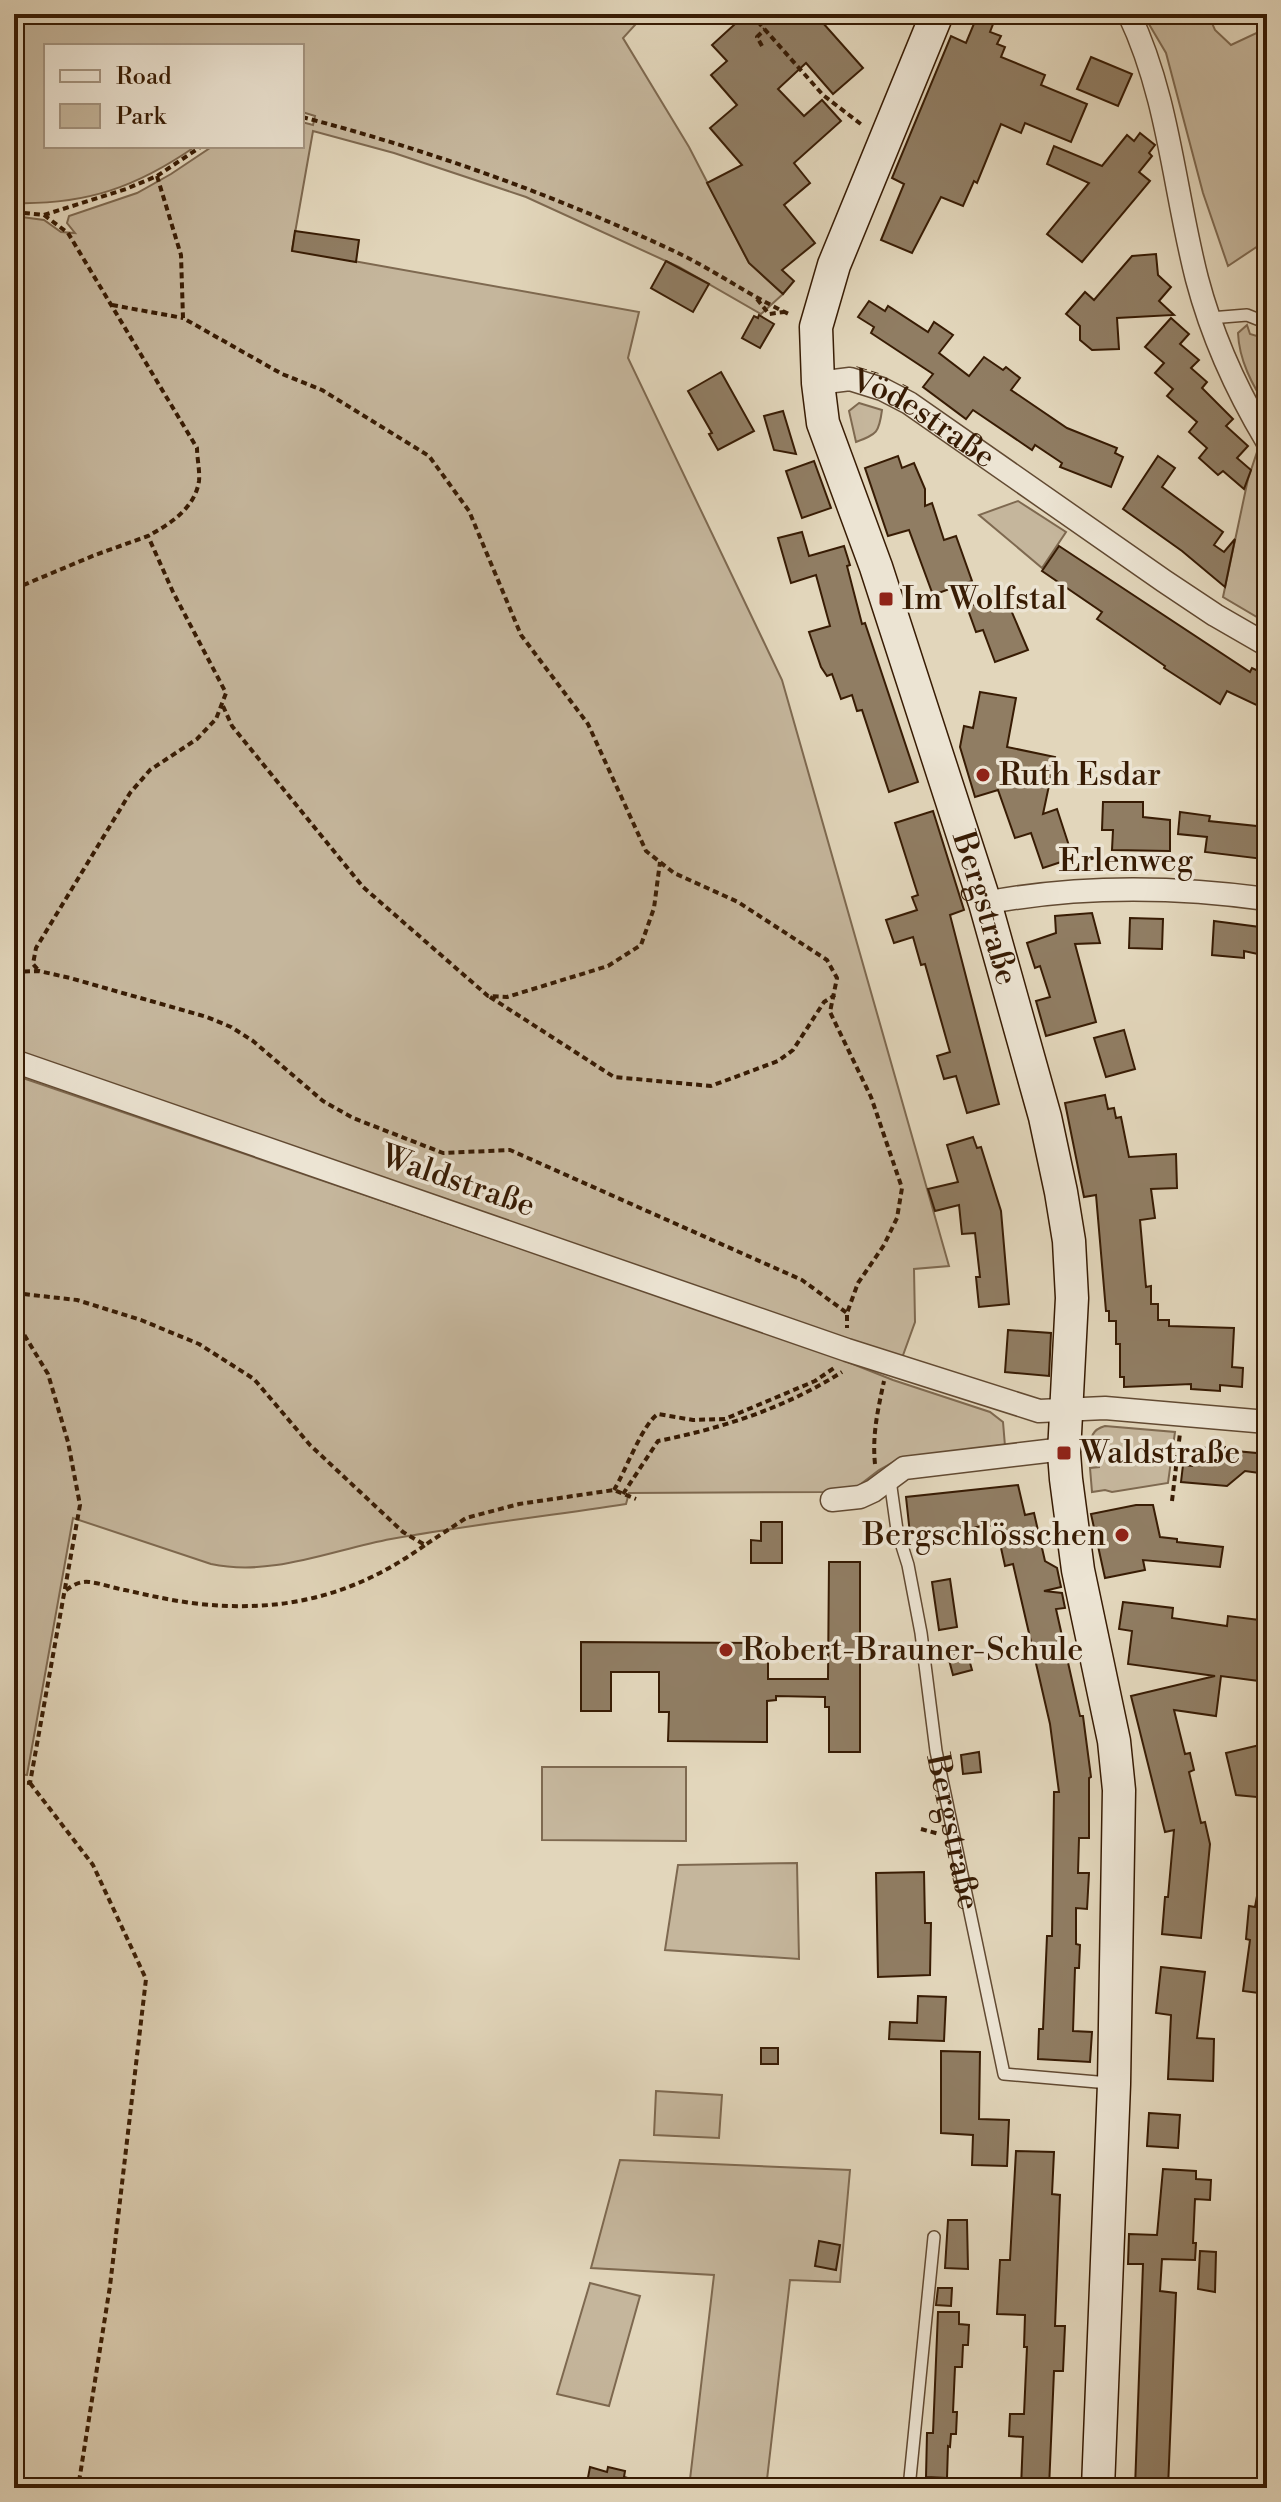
<svg xmlns="http://www.w3.org/2000/svg" width="1281" height="2502" viewBox="0 0 1281 2502" font-family="'Libre Bodoni',serif">
  <style>
    .green { fill: #c5b69c; stroke: #7e6950; stroke-width: 2 }
    .building { fill: #907d63; stroke: #381c04; stroke-width: 2 }
    .lines { fill: none; stroke-linecap: round; stroke-linejoin: round }
    .lane-casing { stroke: #624a32; stroke-width: 14 }
    .street-casing { stroke: #624a32; stroke-width: 25 }
    .secondary-casing { stroke: #381c04; stroke-width: 35 }
    .path { stroke: #381c04; stroke-width: 4; stroke-dasharray: 6 4; stroke-linecap: butt }
    .lane { stroke: #ece4d3; stroke-width: 11 }
    .street { stroke: #ece4d3; stroke-width: 22 }
    .secondary { stroke: #ece4d3; stroke-width: 32 }
    .poi-dot { fill: #8f2418; stroke: #ece4d3; stroke-width: 3 }
    .labels { text-anchor: middle; dominant-baseline: central; stroke-width: 7; stroke-linejoin: round; paint-order: stroke }
    .street-label { font-size: 32px; fill: #381c04; stroke: #ece4d3 }
    .poi-label { font-size: 32px; fill: #381c04; stroke: #ece4d3; text-anchor: start }
  </style>
  <rect width="100%" height="100%" fill="#e2d6bb"/>
  <filter id="stains"><feTurbulence type="fractalNoise" baseFrequency=".0025" numOctaves="4"/><feColorMatrix values="0 0 0 0 .2 0 0 0 0 .09 0 0 0 0 .02 0 0 0 .5 -.17"/></filter>
  <radialGradient id="worn" r=".72"><stop offset=".6" stop-color="#630" stop-opacity="0"/><stop offset="1" stop-color="#630" stop-opacity=".3"/></radialGradient>
  <!-- green -->
  <g class="green">
    <path d="M14,14H645L623,38L689,147L749,263L783,294L761,314L679,267L526,197L394,153L313,131L292,250L639,312L628,358L782,680L949,1266L914,1269L915,1322L902,1358L14,1051V216L44,220L61,232L75,233L67,223L69,216L137,193L171,174L213,146H302V122L313,125L315,116L302,112V46H46V146H196C137,187 86,205 14,203Z"/>
    <polygon points="1143,14 1208,14 1215,30 1231,45 1267,28 1267,240 1228,266 1203,193 1166,53"/>
    <path d="M1247,325L1250,334L1267,339V406C1252,386 1239,359 1238,333Z"/>
    <path d="M859,403L882,410C879,433 877,434 856,442L849,411Z"/>
    <polygon points="1257,452 1267,468 1267,623 1223,597 1248,479"/>
    <polygon points="1018,501 1066,532 1042,568 979,515"/>
    <path d="M14,1075L815,1349L893,1380L990,1412L1003,1422L1005,1446L899,1459L879,1470L853,1490L824,1492L629,1493L626,1504C548,1516 469,1525 391,1539C332,1550 272,1577 211,1564L73,1518L27,1775L14,1774Z"/>
    <path d="M1105,1426L1175,1432L1168,1483L1112,1492L1105,1490L1092,1492L1090,1468L1099,1467L1098,1453H1090C1091,1439 1090,1430 1105,1426Z"/>
    <polygon points="542,1767 686,1767 686,1841 542,1840"/>
    <polygon points="797,1863 799,1959 665,1950 678,1865"/>
    <polygon points="656,2091 722,2095 719,2138 654,2135"/>
    <polygon points="620,2160 850,2170 840,2282 790,2280 766,2488 689,2488 714,2275 591,2268"/>
    <polygon points="590,2283 640,2296 609,2406 557,2394"/>
  </g>
  <!-- building -->
  <g class="building">
    <polygon points="746,14 815,14 863,68 833,94 806,63 778,89 804,116 822,100 841,121 794,163 810,183 784,205 815,243 782,270 794,281 783,294 749,263 707,183 742,165 710,128 737,105 711,75 727,61 712,45"/>
    <polygon points="978,14 997,14 990,32 1001,36 997,44 1005,47 1001,57 1045,75 1041,85 1087,104 1071,142 1025,123 1021,133 1001,124 977,183 974,181 963,206 941,197 912,253 881,240 904,184 892,178 951,36 966,43"/>
    <polygon points="1091,57 1132,74 1118,106 1077,89"/>
    <polygon points="1140,133 1155,145 1149,153 1152,156 1139,172 1150,181 1082,262 1047,234 1089,183 1047,164 1054,146 1102,166 1127,135 1134,141"/>
    <polygon points="295,231 359,240 356,262 292,251"/>
    <polygon points="1156,254 1158,275 1171,287 1159,301 1174,315 1117,318 1119,349 1092,350 1080,340 1080,326 1066,314 1085,292 1094,300 1132,256"/>
    <polygon points="666,261 709,284 693,312 651,288"/>
    <polygon points="869,301 885,311 888,306 928,332 934,322 953,335 939,353 969,376 984,357 1003,370 1006,367 1020,378 1011,390 1067,428 1117,448 1115,453 1123,457 1111,487 1060,467 1062,463 1035,445 1032,450 973,410 966,419 923,387 933,374 871,333 874,327 858,317"/>
    <polygon points="759,315 774,324 760,348 742,338 754,316 758,318"/>
    <polygon points="1171,318 1189,334 1180,344 1199,360 1191,368 1207,382 1202,388 1233,419 1226,426 1248,446 1237,458 1251,470 1244,489 1223,471 1218,475 1199,458 1207,448 1189,432 1197,422 1167,396 1173,389 1155,373 1164,363 1145,347"/>
    <polygon points="721,372 754,431 718,450 709,434 712,433 688,391"/>
    <polygon points="783,411 796,454 774,450 764,416"/>
    <polygon points="898,456 902,468 914,463 925,489 925,506 932,503 944,540 956,536 972,581 933,595 909,530 888,536 865,468"/>
    <polygon points="1158,456 1175,468 1162,487 1223,532 1214,545 1224,552 1235,539 1225,587 1182,551 1123,509"/>
    <polygon points="814,461 831,508 802,518 786,471"/>
    <polygon points="802,532 809,556 844,546 850,565 847,566 862,624 865,623 918,782 889,792 862,710 857,711 852,695 841,699 832,674 827,676 821,667 809,632 830,626 816,575 791,583 778,538"/>
    <polygon points="1059,546 1250,672 1252,668 1267,675 1267,710 1227,691 1220,704 1164,668 1165,666 1097,619 1102,612 1042,571"/>
    <polygon points="998,596 1005,596 1028,650 995,662 983,630 976,632 967,607"/>
    <polygon points="980,692 1016,698 1007,747 1055,757 1043,814 1057,809 1073,858 1043,868 1031,833 1015,838 998,790 975,797 960,747 964,726 973,728"/>
    <polygon points="1103,802 1143,802 1143,817 1170,820 1170,851 1112,850 1113,830 1102,830"/>
    <polygon points="933,811 964,910 950,915 999,1104 967,1113 956,1076 944,1079 937,1056 950,1052 925,964 921,965 913,937 894,943 886,920 917,910 912,897 918,895 895,823"/>
    <polygon points="1180,812 1210,816 1209,821 1266,827 1263,859 1205,852 1207,837 1178,834"/>
    <polygon points="1092,913 1100,943 1075,944 1096,1022 1046,1036 1036,1001 1050,997 1040,966 1035,968 1027,943 1056,933 1055,916"/>
    <polygon points="1130,918 1163,919 1162,949 1129,948"/>
    <polygon points="1214,921 1267,928 1267,956 1244,951 1244,958 1212,955"/>
    <polygon points="1124,1030 1135,1069 1106,1077 1094,1038"/>
    <polygon points="1105,1095 1108,1109 1114,1108 1116,1118 1121,1117 1129,1157 1176,1154 1177,1188 1151,1189 1155,1218 1140,1220 1146,1287 1151,1286 1151,1304 1158,1304 1158,1320 1169,1320 1169,1326 1234,1328 1232,1367 1243,1368 1242,1387 1220,1385 1220,1391 1191,1389 1191,1384 1124,1387 1124,1377 1120,1377 1120,1344 1116,1344 1116,1321 1109,1321 1109,1311 1106,1311 1096,1195 1084,1197 1065,1103"/>
    <polygon points="973,1137 977,1148 981,1147 1001,1211 1009,1304 979,1307 976,1277 980,1277 975,1233 962,1234 959,1205 935,1211 928,1189 958,1182 947,1145"/>
    <polygon points="1008,1330 1051,1333 1049,1376 1005,1372"/>
    <polygon points="1208,1445 1225,1447 1225,1450 1267,1454 1267,1474 1245,1471 1227,1486 1181,1482 1183,1465 1192,1466 1194,1447 1208,1448"/>
    <polygon points="1018,1485 1025,1515 1034,1513 1045,1561 1057,1568 1061,1587 1044,1591 1062,1593 1065,1608 1056,1609 1080,1716 1083,1716 1091,1777 1089,1778 1089,1838 1079,1838 1078,1873 1089,1873 1087,1909 1076,1908 1076,1944 1080,1945 1079,1968 1075,1968 1073,2031 1092,2032 1090,2062 1038,2059 1039,2029 1043,2029 1047,1936 1052,1936 1054,1792 1059,1792 1050,1724 1013,1564 1005,1566 996,1525 910,1534 906,1497"/>
    <polygon points="1136,1505 1153,1505 1160,1537 1177,1539 1177,1542 1223,1547 1220,1567 1143,1560 1145,1570 1105,1578 1091,1514"/>
    <polygon points="761,1522 782,1522 782,1563 751,1563 751,1540 761,1541"/>
    <polygon points="829,1562 860,1562 860,1752 829,1752 829,1707 825,1707 825,1697 776,1696 776,1700 767,1701 767,1742 668,1741 669,1712 659,1712 659,1672 611,1672 611,1711 581,1711 581,1642 768,1643 768,1679 828,1679"/>
    <polygon points="950,1579 957,1627 939,1630 932,1582"/>
    <polygon points="1123,1602 1173,1608 1172,1618 1227,1626 1228,1616 1267,1621 1267,1682 1221,1676 1216,1716 1174,1710 1185,1754 1190,1753 1194,1770 1189,1772 1201,1823 1205,1822 1210,1844 1201,1938 1162,1934 1165,1897 1168,1897 1174,1830 1165,1832 1131,1696 1215,1676 1128,1664 1132,1631 1119,1629"/>
    <polygon points="967,1652 972,1670 953,1675 948,1656"/>
    <polygon points="1264,1744 1267,1757 1267,1798 1236,1795 1226,1753"/>
    <polygon points="979,1752 981,1772 963,1774 961,1755"/>
    <polygon points="924,1872 925,1923 931,1923 930,1975 878,1977 876,1873"/>
    <polygon points="1257,1896 1267,1896 1267,1994 1243,1991 1250,1940 1246,1939 1249,1906 1255,1907"/>
    <polygon points="1161,1967 1205,1972 1197,2038 1214,2039 1213,2081 1168,2079 1171,2015 1156,2013"/>
    <polygon points="918,1996 946,1997 944,2041 889,2039 890,2022 917,2023"/>
    <rect x="761" y="2048" width="17" height="16"/>
    <polygon points="941,2051 980,2052 979,2119 1009,2120 1007,2166 972,2165 973,2135 941,2133"/>
    <polygon points="1149,2113 1180,2115 1178,2148 1147,2146"/>
    <polygon points="1016,2151 1054,2152 1052,2194 1060,2195 1055,2326 1065,2326 1064,2348 1063,2371 1054,2371 1049,2488 1021,2488 1023,2437 1009,2436 1010,2414 1024,2414 1027,2347 1024,2347 1025,2315 997,2314 1000,2260 1010,2260"/>
    <polygon points="1163,2169 1196,2171 1196,2179 1211,2180 1210,2200 1195,2199 1193,2243 1196,2243 1195,2260 1162,2259 1160,2291 1176,2293 1168,2488 1135,2488 1143,2264 1128,2264 1129,2234 1157,2235"/>
    <polygon points="948,2220 967,2220 968,2269 945,2268"/>
    <polygon points="819,2241 840,2245 836,2270 815,2266"/>
    <polygon points="1200,2251 1216,2252 1215,2292 1198,2289"/>
    <polygon points="938,2288 952,2288 951,2306 936,2305"/>
    <polygon points="938,2312 959,2312 959,2324 969,2325 968,2345 963,2345 962,2367 955,2367 953,2412 957,2412 956,2434 951,2434 950,2447 948,2446 947,2478 926,2477 927,2433 933,2433"/>
    <polygon points="590,2467 607,2472 608,2467 625,2471 624,2477 646,2483 645,2488 586,2488"/>
  </g>
  <g class="lines">
    <defs>
      <g id="lane">
        <polyline points="1210,318 1247,315 1267,323"/>
        <path id="s1" d="M890,1480L897,1530L908,1565L921,1633L936,1751L1004,2074L1109,2083"/>
        <polyline points="909,2488 934,2237"/>
      </g>
      <g id="street">
        <path d="M1129,14C1169,98 1174,190 1197,279C1212,336 1237,391 1267,441"/>
        <path id="s2" d="M818,383L850,379L882,389L909,403L1164,581L1215,615L1267,645"/>
        <path d="M985,903C1079,885 1173,886 1267,899"/>
        <polyline points="14,1061 847,1350 1039,1411 1105,1408 1267,1422"/>
        <polyline points="832,1500 860,1497 873,1491 904,1468 1064,1449"/>
      </g>
      <g id="secondary">
        <path id="s3" d="M937,14L834,265L816,327L818,383L823,423L876,567L985,903L1045,1117L1061,1192L1069,1241L1072,1298L1064,1453L1066,1479L1078,1570L1114,1741L1119,1790L1114,2084L1098,2488"/>
      </g>
    </defs>
    <!-- lane casing -->
    <use href="#lane" class="lane-casing"/>
    <!-- street casing -->
    <use href="#street" class="street-casing"/>
    <!-- secondary casing -->
    <use href="#secondary" class="secondary-casing"/>
    <!-- path -->
    <g class="path">
      <polyline points="751,14 823,95 862,125"/>
      <polyline points="762,46 757,37 765,29"/>
      <path d="M302,117C429,150 554,195 674,251C714,270 750,296 791,315"/>
      <polyline points="157,176 181,255 183,318 282,374 322,390 429,456 469,511 521,635 588,724 646,851 674,873 738,902 827,960 837,978 830,1012 871,1097 902,1188 897,1218 884,1245 858,1283 847,1313 847,1328"/>
      <polyline points="14,212 44,215 126,189 157,176 202,146"/>
      <path d="M44,215L68,233L197,448C197,458 200,471 199,481C195,508 170,524 148,536"/>
      <polyline points="757,299 769,314 784,312"/>
      <polyline points="112,305 183,318"/>
      <polyline points="14,589 95,555 148,536 173,592 226,693 216,719 197,739 150,770 130,793 36,948 33,964 39,971"/>
      <polyline points="223,706 232,726 363,887 488,996 507,997 608,966 641,945 654,908 660,862"/>
      <polyline points="14,972 39,971 70,978 207,1017 231,1027 253,1041 323,1101 353,1118 443,1153 510,1150 802,1280 847,1313"/>
      <polyline points="490,997 614,1077 711,1086 778,1061 793,1050 824,1002 835,995"/>
      <polyline points="14,1293 77,1300 141,1320 199,1344 254,1379 310,1445 403,1532 425,1545 466,1518 519,1504 614,1490 636,1499"/>
      <polyline points="14,1318 48,1374 68,1442 80,1505 30,1783 14,1782"/>
      <path d="M875,1464C872,1435 878,1409 884,1381"/>
      <path d="M614,1490C625,1472 643,1423 658,1414L693,1420L725,1419L815,1381L834,1368"/>
      <path d="M623,1494L658,1441C723,1428 785,1408 842,1372"/>
      <polyline points="1172,1501 1180,1433"/>
      <path d="M66,1590C73,1585 80,1581 89,1582C100,1583 113,1588 125,1590C147,1595 169,1600 192,1603C280,1614 353,1597 425,1545"/>
      <polyline points="30,1783 93,1865 146,1979 110,2286 78,2488"/>
      <polyline points="921,1829 939,1834"/>
    </g>
    <!-- lane -->
    <use href="#lane" class="lane"/>
    <!-- street -->
    <use href="#street" class="street"/>
    <!-- secondary -->
    <use href="#secondary" class="secondary"/>
  </g>
  <!-- markers -->
  <g class="poi-dot">
    <rect x="878" y="591" width="16" height="16" rx="4"/>
    <circle cx="983" cy="775" r="8"/>
    <rect x="1056" y="1445" width="16" height="16" rx="4"/>
    <circle cx="1122" cy="1535" r="8"/>
    <circle cx="726" cy="1650" r="8"/>
  </g>
  <g class="labels">
    <!-- street labels -->
    <g class="street-label">
      <text stroke="none"><textPath href="#s2" startOffset="116">Vödestraße</textPath></text>
      <text x="1126" y="861">Erlenweg</text>
      <text stroke="none"><textPath href="#s3" startOffset="944">Bergstraße</textPath></text>
      <text transform="translate(458 1181) rotate(19)">Waldstraße</text>
      <text stroke="none"><textPath href="#s1" startOffset="358">Bergstraße</textPath></text>
    </g>
    <!-- poi labels -->
    <g class="poi-label">
      <text x="902" y="599">Im Wolfstal</text>
      <text x="999" y="775">Ruth Esdar</text>
      <text x="1080" y="1453">Waldstraße</text>
      <text x="1106" y="1535" text-anchor="end">Bergschlösschen</text>
      <text x="742" y="1650">Robert-Brauner-Schule</text>
    </g>
  </g>
  <!-- margin -->
  <rect width="1281" height="2502" fill="none" stroke="#e2d6bb" stroke-width="48"/>
  <rect x="16" y="16" width="1249" height="2470" fill="none" stroke="#381c04" stroke-width="4"/>
  <rect x="24" y="24" width="1233" height="2454" fill="none" stroke="#381c04" stroke-width="2"/>
  <!-- legend -->
  <rect x="44" y="44" width="260" height="104" fill="#ece4d3" stroke="#a49480" stroke-width="2"/>
  <rect x="60" y="70" width="40" height="12" fill="#ece4d3" stroke="#a49480" stroke-width="2"/>
  <text x="116" y="84" font-size="24" fill="#381c04">Road</text>
  <rect x="60" y="104" width="40" height="24" fill="#c5b69c" stroke="#a49480" stroke-width="2"/>
  <text x="116" y="124" font-size="24" fill="#381c04">Park</text>
  <rect width="100%" height="100%" filter="url(#stains)"/>
  <rect width="100%" height="100%" fill="url(#worn)"/>
</svg>
